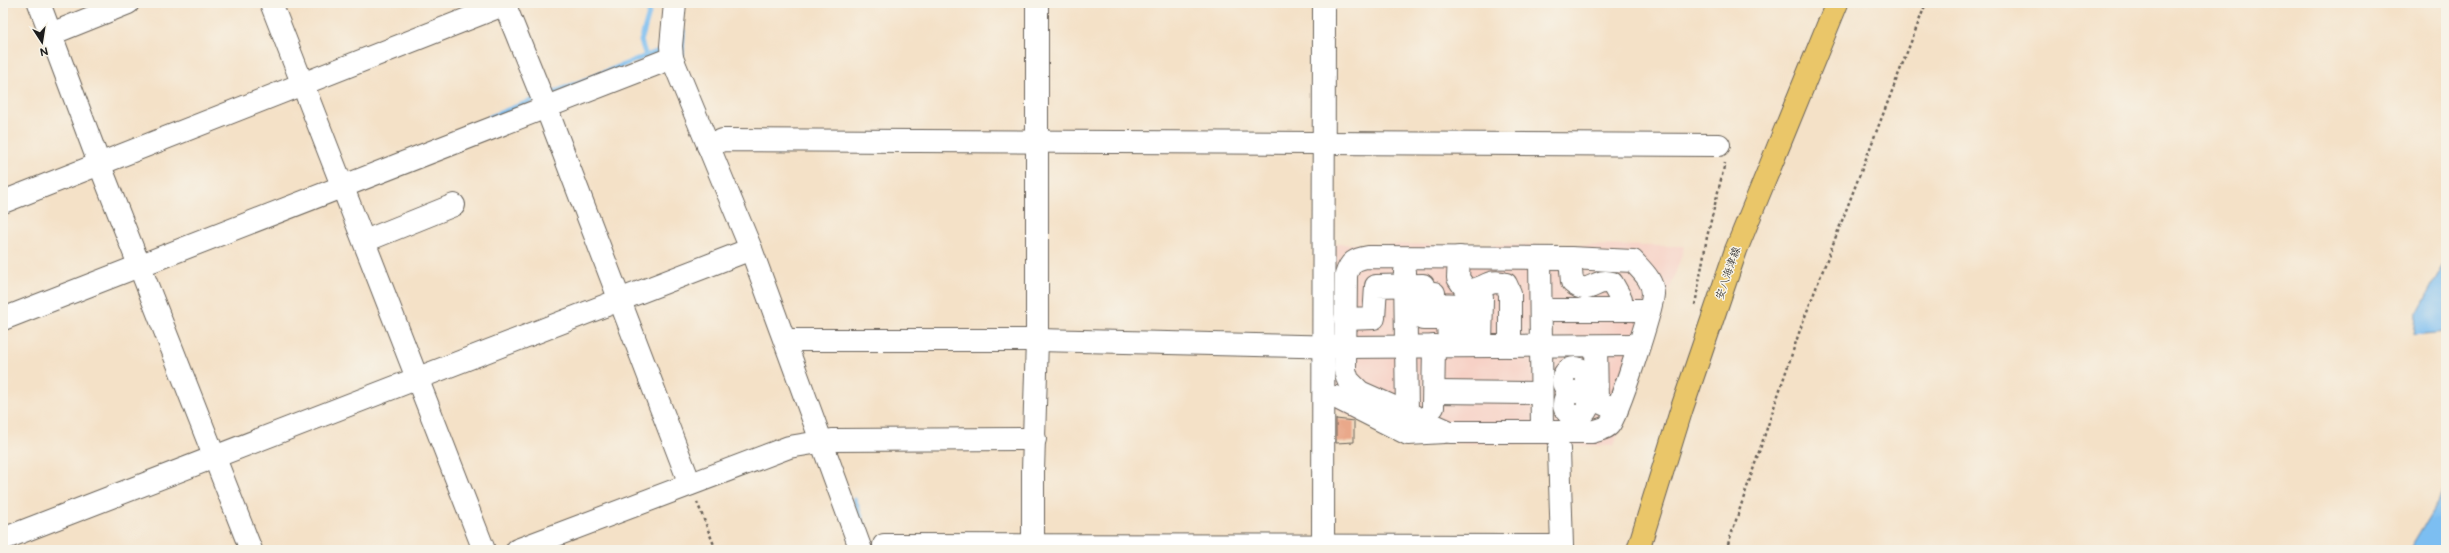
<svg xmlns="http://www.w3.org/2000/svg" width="2449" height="553" viewBox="0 0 2449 553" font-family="'Balsamiq Sans','Klee One',sans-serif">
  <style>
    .built { fill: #f7d1c6 }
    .water { fill: #7bbef1; stroke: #4c6d86 }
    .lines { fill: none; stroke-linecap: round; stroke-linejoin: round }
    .stream { stroke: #7bbef1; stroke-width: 5 }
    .building { fill: #e9a88a }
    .minor-casing { stroke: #686158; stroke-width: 24 }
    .major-casing { stroke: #686158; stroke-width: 24 }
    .path { stroke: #686158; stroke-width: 2.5; stroke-dasharray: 3 3; stroke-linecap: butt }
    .minor { stroke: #fff; stroke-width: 22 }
    .major { stroke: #eac669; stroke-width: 22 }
    .labels { text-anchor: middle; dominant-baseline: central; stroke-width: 3; stroke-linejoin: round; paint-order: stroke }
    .street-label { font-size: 11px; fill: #1c1c1c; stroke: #f7f3e8 }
  </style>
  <rect width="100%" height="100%" fill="#f7f3e8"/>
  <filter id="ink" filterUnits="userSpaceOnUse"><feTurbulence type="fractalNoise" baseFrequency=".025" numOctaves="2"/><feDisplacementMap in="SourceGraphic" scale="8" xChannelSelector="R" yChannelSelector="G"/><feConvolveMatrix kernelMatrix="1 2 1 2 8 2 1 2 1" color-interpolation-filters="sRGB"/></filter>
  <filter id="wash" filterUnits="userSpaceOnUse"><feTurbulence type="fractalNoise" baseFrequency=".012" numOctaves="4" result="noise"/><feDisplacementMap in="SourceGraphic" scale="16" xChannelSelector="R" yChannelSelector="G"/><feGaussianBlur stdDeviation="0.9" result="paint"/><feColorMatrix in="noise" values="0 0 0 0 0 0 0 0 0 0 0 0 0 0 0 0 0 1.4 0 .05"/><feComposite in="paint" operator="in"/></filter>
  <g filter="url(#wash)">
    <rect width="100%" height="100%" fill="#f4e1c7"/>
    <!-- built -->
    <polygon class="built" points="1335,244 1685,246 1614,446 1405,442 1334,408"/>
    <!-- water -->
    <g class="water">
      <polygon points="2446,261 2446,332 2414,335 2416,315"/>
      <polygon points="2446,488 2446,550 2409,550"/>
    </g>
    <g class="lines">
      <!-- stream -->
      <g class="stream">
        <polyline points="682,55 683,31"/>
        <polyline points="646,56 641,41 652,3"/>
        <polyline points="547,95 666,48"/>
        <polyline points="490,117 538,98"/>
        <polyline points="855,500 873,550"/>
      </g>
    </g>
    <g id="blocks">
      <!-- building -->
      <polygon class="building" points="1336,419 1354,421 1354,442 1336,443"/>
    </g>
  </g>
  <g filter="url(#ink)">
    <use href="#blocks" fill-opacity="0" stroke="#686158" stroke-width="1"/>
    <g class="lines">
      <defs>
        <g id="minor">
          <polyline points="39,3 99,163 251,550"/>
          <polyline points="271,3 484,550"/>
          <polyline points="504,3 546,107 690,484"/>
          <polyline points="675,3 671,46 672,58 751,249 861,550"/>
          <polyline points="51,34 128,3"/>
          <polyline points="708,146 723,140 1719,145"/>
          <polyline points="3,202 508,3"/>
          <polyline points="365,241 454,205"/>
          <path d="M1368,257L1570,258L1633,261C1642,271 1653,280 1653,294C1652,309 1618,415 1609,425C1606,429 1597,430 1592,432H1450L1360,392L1348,380L1345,370L1346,275C1350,262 1355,259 1368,257Z"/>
          <path d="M1459,257L1458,278L1466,290C1483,292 1488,277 1506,284L1510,293V346"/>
          <polyline points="1540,258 1542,431"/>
          <path d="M1570,258L1572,282C1590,298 1594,277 1612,283L1621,299V310"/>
          <polyline points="1405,272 1407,413"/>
          <polyline points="1434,293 1434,304 1463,305 1463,345"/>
          <polyline points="1541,310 1649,310"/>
          <polyline points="3,319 672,58"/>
          <polyline points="1345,319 1374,318 1376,286 1423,285 1423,319 1448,319 1449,346"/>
          <polyline points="785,340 1037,340 1345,347 1639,345"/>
          <polyline points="1481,346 1482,298"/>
          <polyline points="1596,346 1597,401 1617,410"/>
          <circle cx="1575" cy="380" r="12"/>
          <polyline points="1434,392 1541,393"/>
          <circle cx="1576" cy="404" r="12"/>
          <polyline points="1335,397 1408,434 1444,432"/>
          <polyline points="1433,407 1434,346"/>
          <polyline points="3,539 751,249"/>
          <polyline points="884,545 1562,546 1559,449"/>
          <polyline points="517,550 789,447 832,440 1035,439"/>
          <polyline points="1033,550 1033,471 1037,340 1037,3"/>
          <polyline points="1323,550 1324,3"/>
        </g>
        <polyline id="major" points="1638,550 1682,408 1736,250 1837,3"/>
      </defs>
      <!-- minor casing -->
      <use href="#minor" class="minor-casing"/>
      <!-- major casing -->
      <use href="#major" class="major-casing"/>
      <!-- path -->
      <g class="path">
        <polyline points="1695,305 1707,237 1725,163"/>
        <polyline points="697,502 716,550"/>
        <polyline points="1726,550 1801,327 1926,3"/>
      </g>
      <!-- minor -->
      <use href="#minor" class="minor"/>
      <!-- major -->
      <use href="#major" class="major"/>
    </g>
  </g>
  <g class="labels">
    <!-- street labels -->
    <g class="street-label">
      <text transform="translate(1728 273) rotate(-71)">安八海津線</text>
    </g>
  </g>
  <!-- margin -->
  <rect width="2449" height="553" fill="none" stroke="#f7f3e8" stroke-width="16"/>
  <!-- north arrow -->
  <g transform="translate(42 42) rotate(168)" stroke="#f7f3e8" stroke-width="3" paint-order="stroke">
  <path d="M0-3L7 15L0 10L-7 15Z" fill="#1c1c1c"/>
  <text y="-6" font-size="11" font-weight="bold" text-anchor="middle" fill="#1c1c1c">N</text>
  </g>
</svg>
